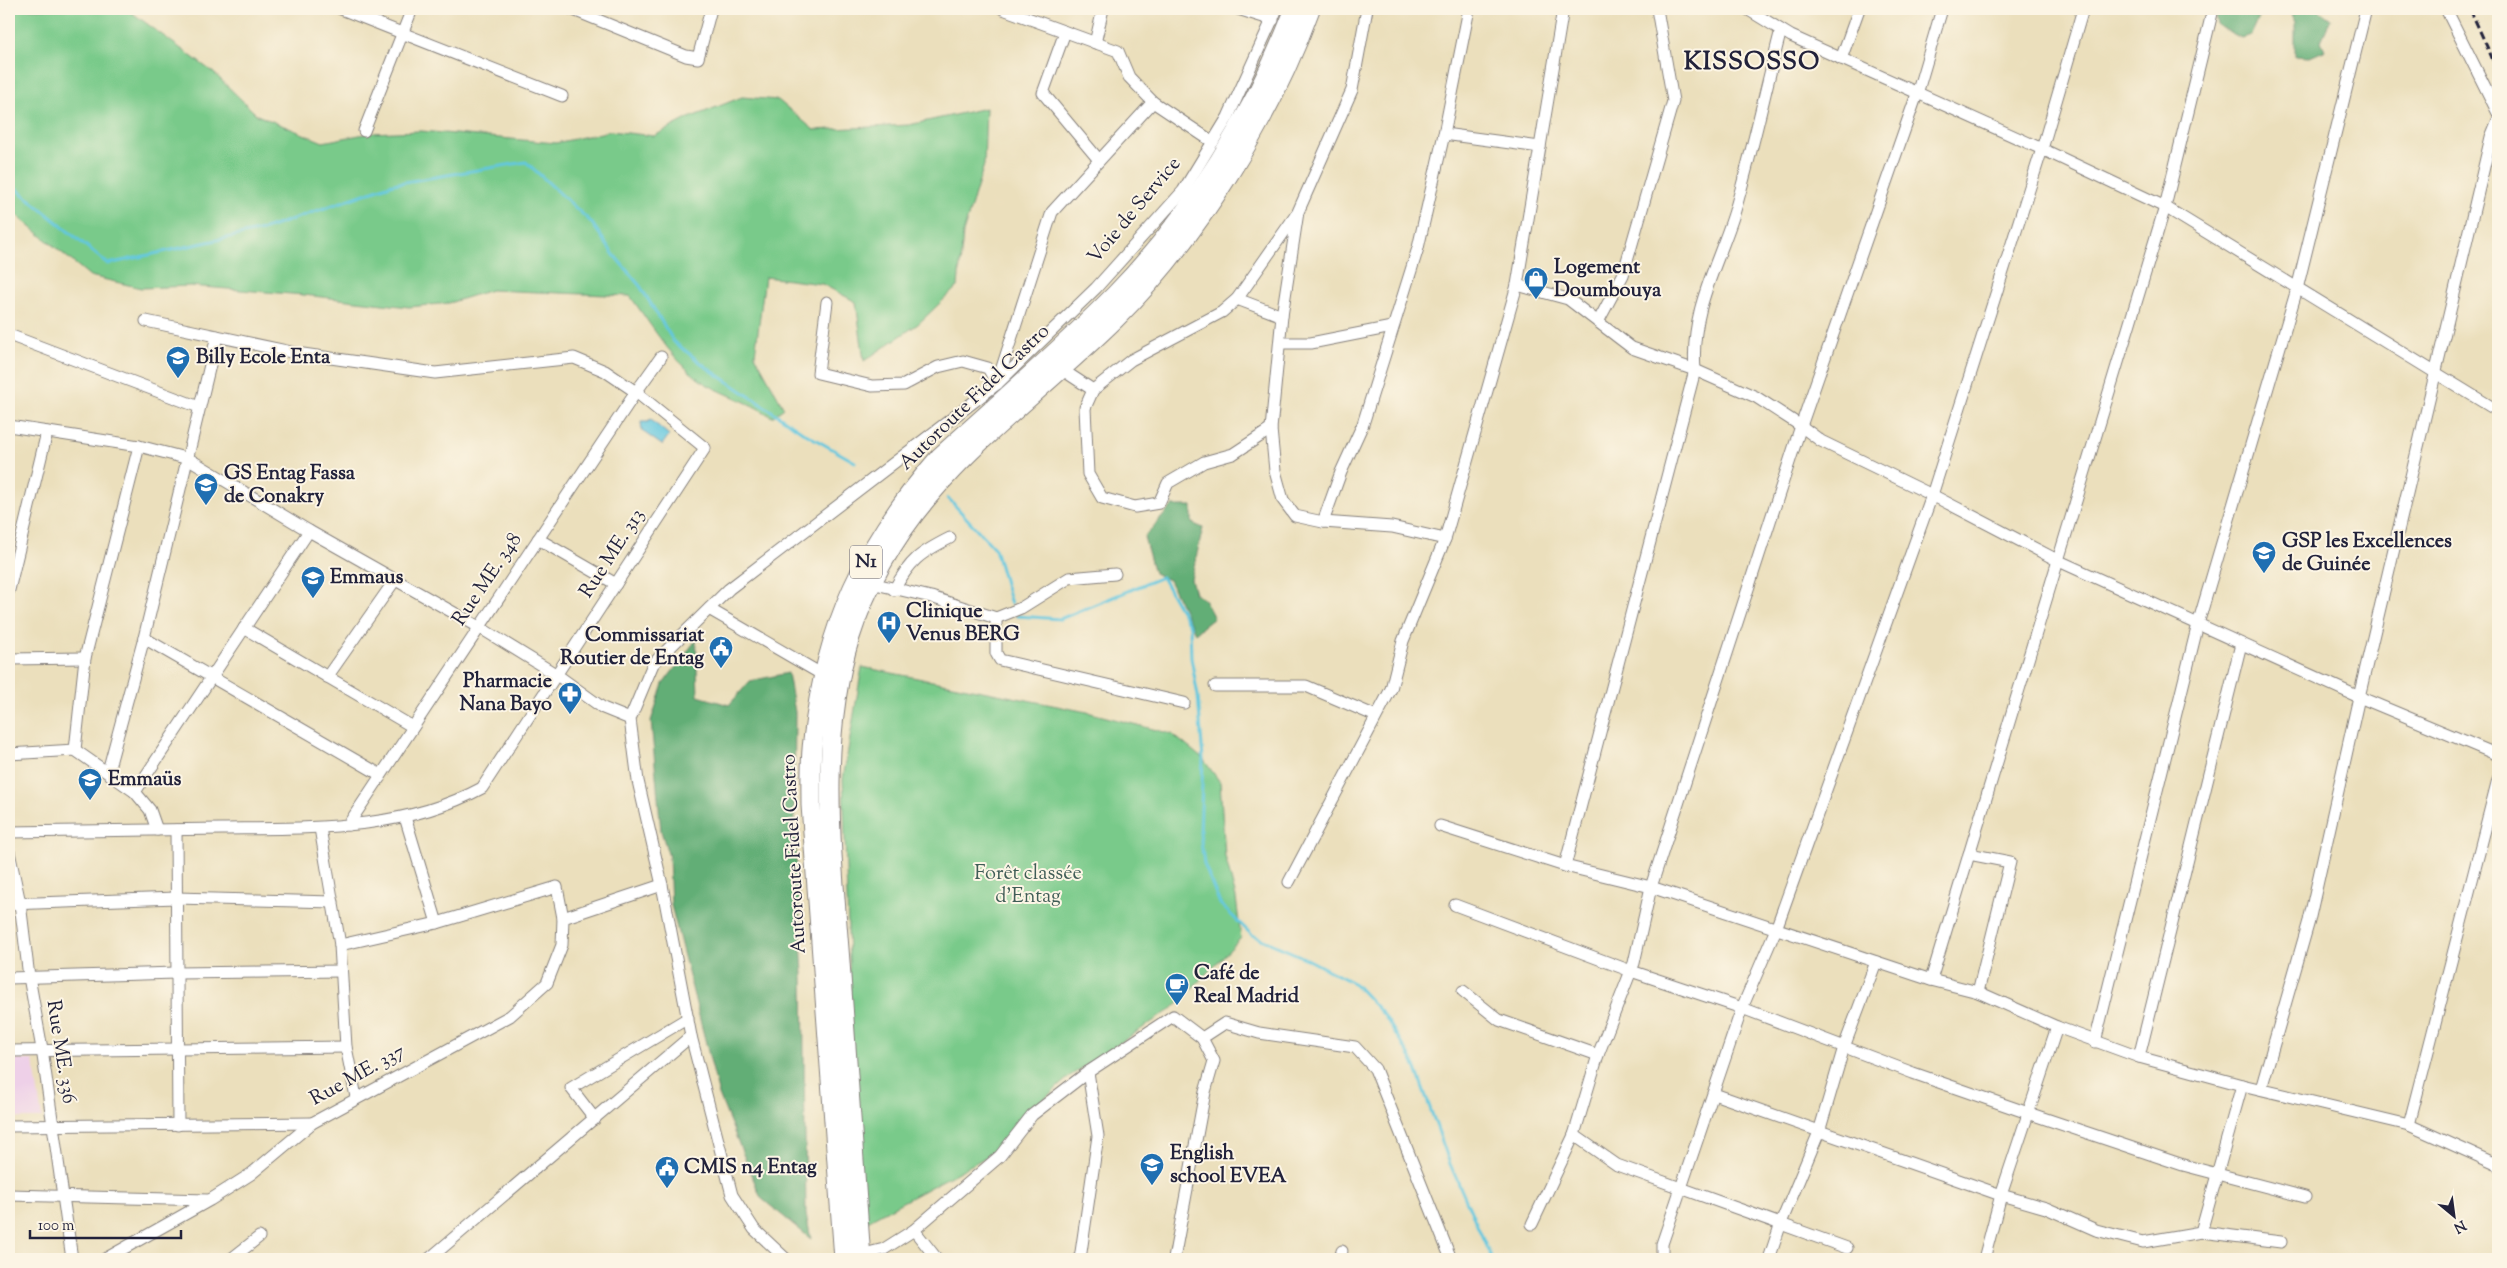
<svg xmlns="http://www.w3.org/2000/svg" width="2507" height="1268" viewBox="0 0 2507 1268" font-family="'Sorts Mill Goudy',serif">
  <style>
    .built { fill: #eed0e8 }
    .green { fill: #79ca8a; stroke: #4e7662 }
    .forest { fill: #62ae76; stroke: #426858 }
    .water { fill: #62c7df; stroke: #42748d }
    .lines { fill: none; stroke-linecap: round; stroke-linejoin: round }
    .stream { stroke: #62c7df; stroke-width: 3 }
    .minor-casing { stroke: #86807c; stroke-width: 13 }
    .trunk-casing { stroke: #86807c; stroke-width: 21 }
    .minor { stroke: #fff; stroke-width: 11 }
    .trunk { stroke: #fff; stroke-width: 19 }
    .rail { stroke: #22223b; stroke-width: 3; stroke-dasharray: 8 4; stroke-linecap: butt }
    .labels { text-anchor: middle; dominant-baseline: central; stroke-width: 4; stroke-linejoin: round; paint-order: stroke }
    .shield { fill: #fcf5e5; stroke: #63616e; stroke-width: 1 }
    .shield-label { font-size: 19px; font-weight: bold; fill: #22223b }
    .street-label { font-size: 20px; fill: #22223b; stroke: #fcf5e5 }
    .poi-label { font-size: 20px; font-weight: bold; fill: #22223b; stroke: #fcf5e5; text-anchor: start }
    .park-label { font-size: 20px; fill: #405d57; stroke: #fcf5e5 }
    .district-label { font-size: 25px; font-weight: bold; letter-spacing: 1px; fill: #22223b; stroke: #fcf5e5 }
  </style>
  <rect width="100%" height="100%" fill="#fcf5e5"/>
  <filter id="ink" filterUnits="userSpaceOnUse"><feTurbulence type="fractalNoise" baseFrequency=".02" numOctaves="2"/><feDisplacementMap in="SourceGraphic" scale="10" xChannelSelector="R" yChannelSelector="G"/><feConvolveMatrix kernelMatrix="1 2 1 2 8 2 1 2 1" color-interpolation-filters="sRGB"/></filter>
  <filter id="wash" filterUnits="userSpaceOnUse"><feTurbulence type="fractalNoise" baseFrequency=".0096" numOctaves="4" result="noise"/><feDisplacementMap in="SourceGraphic" scale="20" xChannelSelector="R" yChannelSelector="G"/><feGaussianBlur stdDeviation="1.12" result="paint"/><feColorMatrix in="noise" values="0 0 0 0 0 0 0 0 0 0 0 0 0 0 0 0 0 1.4 0 .05"/><feComposite in="paint" operator="in"/></filter>
  <g filter="url(#wash)">
    <rect width="100%" height="100%" fill="#ebdfbc"/>
    <!-- built -->
    <polygon class="built" points="9,1060 33,1060 42,1118 9,1118"/>
    <!-- green -->
    <g class="green">
      <path d="M9,9H127L214,73L257,115L323,142L370,133L421,131L556,143L610,131L654,136L689,118L742,97L778,100L814,130L909,125L986,108L984,165L963,233L958,286L918,324L864,361L856,302L822,284L765,277L755,355L784,408L772,417C752,403 728,396 706,384C674,364 652,326 630,296L491,290L449,303L409,307L304,295L190,286L141,288L90,276L9,209Z"/>
      <polygon points="862,667 1087,712 1172,734 1203,759 1220,782 1225,856 1236,898 1241,938 1173,1008 1070,1076 1031,1111 988,1156 858,1226 843,779"/>
    </g>
    <!-- forest -->
    <g class="forest">
      <polygon points="2214,9 2269,9 2260,16 2251,35 2241,38 2217,25"/>
      <polygon points="2288,9 2317,9 2331,19 2321,41 2325,50 2309,57 2295,56 2295,22"/>
      <polygon points="1172,506 1192,506 1192,523 1203,528 1191,579 1195,594 1204,599 1214,618 1195,633 1169,580 1154,573 1144,537"/>
      <polygon points="696,640 698,696 729,705 750,681 788,673 795,712 794,820 803,974 806,1214 811,1239 761,1198 719,1095 671,905 669,857 661,831 651,721 663,684"/>
    </g>
    <!-- water -->
    <polygon class="water" points="650,419 669,435 662,445 642,431 641,422 648,422"/>
    <g class="lines">
      <!-- stream -->
      <g class="stream">
        <polyline points="9,165 13,186 108,264 262,230 393,184 526,162 591,222 614,255 640,286 674,342 709,369 804,433 855,462"/>
        <polyline points="948,498 995,549 1011,604"/>
        <polyline points="1017,616 1060,619 1162,577 1190,626 1191,658 1198,696 1203,759 1200,833 1204,864 1220,904 1252,935 1307,959 1355,984 1384,1015 1414,1063 1450,1164 1492,1259"/>
      </g>
    </g>
  </g>
  <g filter="url(#ink)">
    <g class="lines">
      <defs>
        <g id="minor">
          <polyline points="341,9 562,96"/>
          <polyline points="571,9 686,56 698,58 711,9"/>
          <polyline points="1003,9 1118,51 1129,77 1153,102"/>
          <polyline points="1238,9 1273,20"/>
          <polyline points="1367,9 1352,90 1298,212 1282,316 1271,429 1275,471 1283,500 1295,516 1323,522 1392,527 1445,539"/>
          <polyline points="1747,9 1791,36 2042,149 2165,207 2498,411"/>
          <polyline points="2446,9 2498,113"/>
          <polyline points="1065,32 1043,93 1099,160"/>
          <polyline points="1095,43 1103,9"/>
          <polyline points="2497,57 2498,57"/>
          <polyline points="1841,59 1859,9"/>
          <polyline points="364,131 412,9"/>
          <polyline points="1444,134 1540,147"/>
          <polyline points="1517,285 1568,299 1632,348 1695,370 1756,397 1801,426 1821,441 1932,495 2059,561 2359,697 2498,755"/>
          <polyline points="1237,299 1282,316"/>
          <polyline points="827,302 818,373 872,386 904,385 938,367 963,361 988,368 997,384"/>
          <polyline points="1598,322 1623,275 1673,101 1657,9"/>
          <polyline points="9,335 199,407"/>
          <polyline points="1280,343 1311,343 1392,327"/>
          <polyline points="1061,369 1093,390"/>
          <polyline points="998,380 1052,212 1153,102 1213,142"/>
          <polyline points="9,426 139,446 189,459 309,531 479,627 557,675 603,708 630,719"/>
          <polyline points="1271,429 1233,454 1204,462 1168,483 1159,503 1135,507 1102,498 1088,474 1085,408 1093,390 1131,360 1222,312 1237,299 1296,215"/>
          <polyline points="1323,522 1341,472 1363,424 1418,248 1444,134 1469,9"/>
          <polyline points="538,539 616,584"/>
          <polyline points="871,583 931,597 996,618 996,653 1000,660 1184,703"/>
          <polyline points="9,590 47,432"/>
          <path d="M894,590C910,560 920,553 950,538"/>
          <polyline points="709,609 823,675"/>
          <polyline points="996,618 1021,608 1069,578 1115,574"/>
          <polyline points="244,628 413,727"/>
          <polyline points="144,638 381,775"/>
          <polyline points="9,659 85,658"/>
          <polyline points="327,677 395,580"/>
          <polyline points="1215,686 1306,686 1376,716"/>
          <polyline points="75,750 85,658 139,446"/>
          <polyline points="9,754 75,750 135,792 150,810 157,830"/>
          <polyline points="108,771 144,638 217,336"/>
          <polyline points="135,792 309,531"/>
          <polyline points="405,817 437,923"/>
          <polyline points="348,825 636,392 661,357"/>
          <polyline points="1440,826 1565,866 1651,887 1931,980 1978,992 2057,1027 2139,1057 2242,1085 2409,1125 2498,1165"/>
          <polyline points="320,828 340,945 346,1047 356,1097"/>
          <polyline points="176,830 178,1125"/>
          <path d="M9,832C80,831 151,830 222,829C310,828 403,831 482,788L705,448L636,392L605,371L574,358L435,373L296,353L146,321"/>
          <polyline points="9,852 20,903 29,977 42,1049 72,1259"/>
          <polyline points="1969,854 2010,862 1978,992"/>
          <path d="M1565,866L1695,370C1690,311 1717,267 1734,214C1752,153 1765,91 1781,30"/>
          <polyline points="1289,882 1391,689 1403,641 1445,539 1517,285 1563,9"/>
          <polyline points="9,904 176,898 333,902"/>
          <polyline points="1455,905 1631,971 1742,1008 1913,1073 2028,1113 2183,1165 2305,1197"/>
          <polyline points="563,918 662,885"/>
          <polyline points="9,978 176,973 341,971"/>
          <polyline points="1931,980 2165,207 2213,9"/>
          <polyline points="1463,991 1499,1020 1598,1055"/>
          <polyline points="1202,1038 1225,1023 1259,1033 1355,1047 1375,1069 1451,1259"/>
          <polyline points="2095,1042 2198,624 2297,289 2366,9"/>
          <polyline points="9,1051 346,1047"/>
          <polyline points="2139,1057 2241,644"/>
          <polyline points="2261,1089 2309,921 2359,697 2491,137 2498,120"/>
          <polyline points="1714,1094 2001,1195 2046,1208 2096,1230 2143,1242 2201,1232 2281,1242"/>
          <polyline points="595,1119 571,1088 688,1018"/>
          <polyline points="2409,1125 2498,779"/>
          <polyline points="9,1126 312,1123"/>
          <polyline points="1574,1135 1617,1165 1847,1248"/>
          <polyline points="9,1195 208,1200"/>
          <polyline points="1532,1224 1574,1135 1598,1055 1634,963 1651,887 1801,426 1917,94 1942,9"/>
          <polyline points="914,1230 937,1259"/>
          <polyline points="2201,1232 2242,1085"/>
          <polyline points="860,1255 884,1249 914,1230 1000,1156 1032,1115 1088,1072 1173,1016 1202,1038 1214,1061 1205,1092 1174,1259"/>
          <polyline points="105,1259 210,1200 251,1174 312,1123 510,1016 547,983 562,945 563,918 557,887 437,923 340,945"/>
          <polyline points="231,1259 259,1237"/>
          <polyline points="429,1259 691,1036"/>
          <polyline points="786,1259 754,1229 732,1195 691,1036 662,885 638,781 630,719 653,664 729,589 997,384 1096,288 1183,191 1228,117 1277,9"/>
          <polyline points="1080,1259 1098,1136 1088,1072"/>
          <polyline points="1340,1259 1342,1251"/>
          <polyline points="1662,1259 1662,1244 1742,1008 1776,929 1932,495 2042,149 2083,9"/>
          <polyline points="1769,1259 1781,1223 1819,1132 1844,1047 1876,962"/>
          <polyline points="1984,1259 2001,1195 2057,1027"/>
        </g>
        <g id="trunk">
          <path d="M844,1259L811,805C811,784 810,761 813,740C826,625 864,544 940,457C998,404 1059,352 1115,295C1193,215 1255,113 1295,9"/>
          <path d="M861,1259C854,1160 847,1061 840,962C832,856 818,739 850,637C897,488 1010,422 1115,319C1198,237 1270,119 1310,9"/>
        </g>
      </defs>
      <!-- minor casing -->
      <use href="#minor" class="minor-casing"/>
      <!-- trunk casing -->
      <use href="#trunk" class="trunk-casing"/>
      <!-- minor -->
      <use href="#minor" class="minor"/>
      <!-- trunk -->
      <use href="#trunk" class="trunk"/>
      <!-- rail -->
      <polyline class="rail" points="2470,9 2498,71"/>
    </g>
  </g>
  <!-- icons -->
  <defs>
    <symbol id="shop-pin" viewBox="-11 -11 22 30"><path d="M0 17L-7.5 6A9.5 9.5 0 1 1 7.5 6Z" fill="#1f6fb2" stroke="#fcf5e5"/><path d="M-5-2.5h2.3a2.7 3.5 0 0 1 5.4 0H5L5.5 6h-11ZM-1.5-2.5h3a1.5 2.3 0 0 0-3 0Z" fill="#fff"/></symbol>
    <symbol id="school-pin" viewBox="-11 -11 22 30"><path d="M0 17L-7.5 6A9.5 9.5 0 1 1 7.5 6Z" fill="#1f6fb2" stroke="#fcf5e5"/><path d="M0-5L7-2L0 1L-7-2ZM-4 1L0 2.5L4 1V4Q0 6-4 4Z" fill="#fff"/></symbol>
    <symbol id="hospital-pin" viewBox="-11 -11 22 30"><path d="M0 17L-7.5 6A9.5 9.5 0 1 1 7.5 6Z" fill="#1f6fb2" stroke="#fcf5e5"/><path d="M-5-5h3v3.5h4V-5h3V5h-3V1.5h-4V5h-3Z" fill="#fff"/></symbol>
    <symbol id="civic-pin" viewBox="-11 -11 22 30"><path d="M0 17L-7.5 6A9.5 9.5 0 1 1 7.5 6Z" fill="#1f6fb2" stroke="#fcf5e5"/><path d="M-.6-6.5H3V-4.5H.6V-3L4-1V1h2V6H-6V1h2V-1L-.6-3ZM-1.2 2.5V6h2.4V2.5Z" fill="#fff"/></symbol>
    <symbol id="pharmacy-pin" viewBox="-11 -11 22 30"><path d="M0 17L-7.5 6A9.5 9.5 0 1 1 7.5 6Z" fill="#1f6fb2" stroke="#fcf5e5"/><path d="M-2-6h4v4h4v4h-4v4h-4v-4h-4v-4h4Z" fill="#fff"/></symbol>
    <symbol id="cafe-pin" viewBox="-11 -11 22 30"><path d="M0 17L-7.5 6A9.5 9.5 0 1 1 7.5 6Z" fill="#1f6fb2" stroke="#fcf5e5"/><path d="M-5.5-4.5H6V0H3Q3 3.5 0 3.5H-2.5Q-5.5 3.5-5.5 0ZM3-3.2v2h1.7v-2ZM-6 4.5H4V6H-6Z" fill="#fff"/></symbol>
  </defs>
  <g fill-rule="evenodd">
    <use href="#shop-pin" x="1522" y="265" width="28" height="38"/>
    <use href="#school-pin" x="164" y="344" width="28" height="38"/>
    <use href="#school-pin" x="192" y="471" width="28" height="38"/>
    <use href="#school-pin" x="2250" y="539" width="28" height="38"/>
    <use href="#school-pin" x="299" y="564" width="28" height="38"/>
    <use href="#hospital-pin" x="875" y="609" width="28" height="38"/>
    <use href="#civic-pin" x="707" y="634" width="28" height="38"/>
    <use href="#pharmacy-pin" x="556" y="680" width="28" height="38"/>
    <use href="#school-pin" x="76" y="766" width="28" height="38"/>
    <use href="#cafe-pin" x="1163" y="971" width="28" height="38"/>
    <use href="#school-pin" x="1138" y="1151" width="28" height="38"/>
    <use href="#civic-pin" x="653" y="1154" width="28" height="38"/>
  </g>
  <g class="labels">
    <!-- shield labels -->
    <rect class="shield" x="850" y="545.5" width="32" height="33" rx="4"/>
    <g class="shield-label">
      <text x="866" y="562">N1</text>
    </g>
    <!-- street labels -->
    <g class="street-label">
      <text transform="translate(1135 211) rotate(-50)">Voie de Service</text>
      <text transform="translate(975 398) rotate(-44)">Autoroute Fidel Castro</text>
      <text transform="translate(613 554) rotate(-57)">Rue ME. 313</text>
      <text transform="translate(488 580) rotate(-56)">Rue ME. 348</text>
      <text transform="translate(795 854) rotate(-93)">Autoroute Fidel Castro</text>
      <text transform="translate(60 1052) rotate(81)">Rue ME. 336</text>
      <text transform="translate(358 1076) rotate(-29)">Rue ME. 337</text>
    </g>
    <!-- poi labels -->
    <g class="poi-label">
      <text x="1554" y="268">Logement<tspan x="1554" dy="23">Doumbouya</tspan></text>
      <text x="196" y="358">Billy Ecole Enta</text>
      <text x="224" y="474">GS Entag Fassa<tspan x="224" dy="23">de Conakry</tspan></text>
      <text x="2282" y="542">GSP les Excellences<tspan x="2282" dy="23">de Guinée</tspan></text>
      <text x="330" y="578">Emmaus</text>
      <text x="906" y="612">Clinique<tspan x="906" dy="23">Venus BERG</tspan></text>
      <text x="704" y="636" text-anchor="end">Commissariat<tspan x="704" dy="23">Routier de Entag</tspan></text>
      <text x="552" y="682" text-anchor="end">Pharmacie<tspan x="552" dy="23">Nana Bayo</tspan></text>
      <text x="108" y="780">Emmaüs</text>
      <text x="1194" y="974">Café de<tspan x="1194" dy="23">Real Madrid</tspan></text>
      <text x="1170" y="1154">English<tspan x="1170" dy="23">school EVEA</tspan></text>
      <text x="684" y="1168">CMIS n4 Entag</text>
    </g>
    <!-- park labels -->
    <g class="park-label">
      <text x="1028" y="874">Forêt classée<tspan x="1028" dy="23">d'Entag</tspan></text>
    </g>
    <!-- district labels -->
    <g class="district-label">
      <text x="1752" y="63">KISSOSSO</text>
    </g>
  </g>
  <!-- margin -->
  <rect width="2507" height="1268" fill="none" stroke="#fcf5e5" stroke-width="30"/>
  <!-- north arrow -->
  <g transform="translate(2454 1216) rotate(151)" stroke="#fcf5e5" stroke-width="4" paint-order="stroke">
  <path d="M0-4L9 19L0 12L-9 19Z" fill="#22223b"/>
  <text y="-8" font-size="14" font-weight="bold" text-anchor="middle" fill="#22223b">N</text>
  </g>
  <!-- scale -->
  <path d="M30 1230v8h151v-8" fill="none" stroke="#22223b" stroke-width="2.5"/>
  <text x="38" y="1230" font-size="15" fill="#22223b" stroke="#fcf5e5" stroke-width="4" paint-order="stroke">100 m</text>
</svg>
